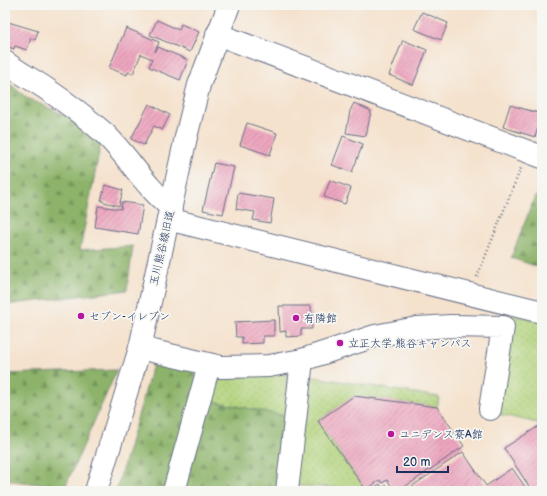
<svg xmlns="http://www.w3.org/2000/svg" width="547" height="496" viewBox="0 0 547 496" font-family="'Balsamiq Sans','Klee One',sans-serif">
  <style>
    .grass { fill: url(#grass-dots); stroke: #66806c }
    .forest { fill: url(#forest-firs); stroke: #547164 }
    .building { fill: url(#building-hatch) }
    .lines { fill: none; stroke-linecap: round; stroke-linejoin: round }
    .minor-casing { stroke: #676e85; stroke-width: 24 }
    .path { stroke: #676e85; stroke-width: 2.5; stroke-dasharray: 1 3; stroke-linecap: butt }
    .minor { stroke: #fff; stroke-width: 22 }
    .poi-dot { fill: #b5179e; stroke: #f6f6f2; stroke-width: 1.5 }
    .labels { text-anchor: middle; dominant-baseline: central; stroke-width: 3.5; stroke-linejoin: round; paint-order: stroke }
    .street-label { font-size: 11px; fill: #1b2f5e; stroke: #f6f6f2 }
    .poi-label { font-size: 11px; fill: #1b2f5e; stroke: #f6f6f2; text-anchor: start }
  </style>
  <defs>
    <pattern id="grass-dots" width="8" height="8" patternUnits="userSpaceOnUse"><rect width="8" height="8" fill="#b0d179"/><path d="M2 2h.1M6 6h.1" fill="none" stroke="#97b46b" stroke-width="1.8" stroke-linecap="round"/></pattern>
    <pattern id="forest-firs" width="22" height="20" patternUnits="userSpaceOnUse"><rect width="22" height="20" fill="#8cb369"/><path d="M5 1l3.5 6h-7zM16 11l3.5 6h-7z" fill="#72925a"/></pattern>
    <pattern id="building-hatch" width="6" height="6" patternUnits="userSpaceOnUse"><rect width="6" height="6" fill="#eea7c0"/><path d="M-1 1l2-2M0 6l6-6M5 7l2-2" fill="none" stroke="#c0889f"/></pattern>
  </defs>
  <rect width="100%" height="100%" fill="#f6f6f2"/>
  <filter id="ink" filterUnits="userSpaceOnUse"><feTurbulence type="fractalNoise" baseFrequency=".025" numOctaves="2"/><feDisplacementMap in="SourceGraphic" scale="8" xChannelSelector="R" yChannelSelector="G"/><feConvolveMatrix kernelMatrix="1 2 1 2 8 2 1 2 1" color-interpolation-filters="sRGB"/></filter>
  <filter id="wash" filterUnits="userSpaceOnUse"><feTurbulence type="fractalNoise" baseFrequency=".012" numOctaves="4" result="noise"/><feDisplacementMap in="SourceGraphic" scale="16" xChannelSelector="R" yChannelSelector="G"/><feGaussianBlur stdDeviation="0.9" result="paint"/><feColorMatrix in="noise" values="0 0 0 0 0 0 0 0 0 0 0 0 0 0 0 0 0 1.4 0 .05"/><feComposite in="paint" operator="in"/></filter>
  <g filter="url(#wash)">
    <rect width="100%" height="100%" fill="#f5e2cd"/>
    <!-- grass -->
    <g class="grass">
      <polygon points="512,315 542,321 542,424 498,414"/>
      <polygon points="274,372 287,375 286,416 206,400 210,381"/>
      <polygon points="302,375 439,397 437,407 354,396 318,421 366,490 290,485"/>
    </g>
    <!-- forest -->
    <g class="forest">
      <polygon points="5,80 27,98 103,132 80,250 133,246 127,290 5,305"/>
      <polygon points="542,194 542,268 511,258 535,196"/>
      <polygon points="154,361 193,367 206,400 286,416 277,491 116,491"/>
      <polygon points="117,370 65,487 5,480 5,374"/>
    </g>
    <g id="blocks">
      <!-- building -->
      <g class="building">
        <polygon points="422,12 448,23 441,40 414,29"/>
        <polygon points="157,20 179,30 181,24 199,32 190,52 150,35"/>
        <polygon points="5,21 38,31 35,40 31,38 27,50 15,46 14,49 6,46 7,41 5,40"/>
        <polygon points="126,28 159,42 155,52 158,47 188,60 180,80 149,67 152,59 141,54 133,74 128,72 127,75 109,68"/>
        <polygon points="403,40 427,50 413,85 389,75"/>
        <polygon points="354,103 371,111 366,136 346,133 350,111"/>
        <polygon points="149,104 170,115 162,130 154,126 144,145 131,139"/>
        <polygon points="510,105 542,114 535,137 503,127"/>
        <polygon points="247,123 277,133 270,155 240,145"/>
        <polygon points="343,136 363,144 352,172 332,165"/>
        <polygon points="214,163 234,167 223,214 203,210"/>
        <polygon points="330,180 351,188 345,204 324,197"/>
        <polygon points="105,185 123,190 119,206 101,201"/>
        <polygon points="238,193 274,199 270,223 253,220 255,212 236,209"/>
        <polygon points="122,202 143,205 138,234 95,227 98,206 121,209"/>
        <polygon points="279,306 311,306 312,329 301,329 301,336 286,337 286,331 280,332"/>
        <polygon points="274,320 274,336 263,336 263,343 242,344 242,337 236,337 235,322"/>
        <polygon points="354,396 437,407 464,446 399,491 395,491 387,480 382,483 380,480 366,490 318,421"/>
        <polygon points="542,424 542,491 532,491 504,448"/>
        <polygon points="463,452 486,486 512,468 528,491 405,491"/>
        <polygon points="380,484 382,488 387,485 392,491 369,491"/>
      </g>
    </g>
  </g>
  <g filter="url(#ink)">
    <use href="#blocks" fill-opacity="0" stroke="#676e85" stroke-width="1"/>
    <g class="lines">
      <defs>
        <g id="minor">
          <polyline points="217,34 542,157"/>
          <path d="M5,62C19,73 34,80 48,90C67,103 87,118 104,133C128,156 145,187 171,207"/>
          <polyline points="168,219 542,312"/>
          <polyline points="140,348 221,367 269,366 302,360 375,336 417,328 451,326 503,327 490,409"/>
          <polyline points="96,491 140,348 186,137 199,85 229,5"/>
          <polyline points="174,491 209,365"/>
          <polyline points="287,491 302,360"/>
        </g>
      </defs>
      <!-- minor casing -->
      <use href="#minor" class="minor-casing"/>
      <!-- path -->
      <polyline class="path" points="477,277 521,168"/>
      <!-- minor -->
      <use href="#minor" class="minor"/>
    </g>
  </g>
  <!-- markers -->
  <g class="poi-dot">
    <circle cx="81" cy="316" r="4"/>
    <circle cx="296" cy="318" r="4"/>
    <circle cx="340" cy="343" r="4"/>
    <circle cx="391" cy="434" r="4"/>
  </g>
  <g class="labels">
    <!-- street labels -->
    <g class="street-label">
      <text transform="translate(162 248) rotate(-77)">玉川熊谷線旧道</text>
    </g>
    <!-- poi labels -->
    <g class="poi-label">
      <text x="89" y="316">セブン-イレブン</text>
      <text x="304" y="318">有隣館</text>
      <text x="348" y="343">立正大学 熊谷キャンパス</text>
      <text x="399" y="434">ユニデンス寮A館</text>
    </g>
  </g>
  <!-- margin -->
  <rect width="547" height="496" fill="none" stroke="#f6f6f2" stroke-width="20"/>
  <!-- scale -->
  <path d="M397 466v6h51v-6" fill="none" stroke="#1b2f5e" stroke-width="2"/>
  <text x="403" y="466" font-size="12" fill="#1b2f5e" stroke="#f6f6f2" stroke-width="3" paint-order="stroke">20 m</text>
</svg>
